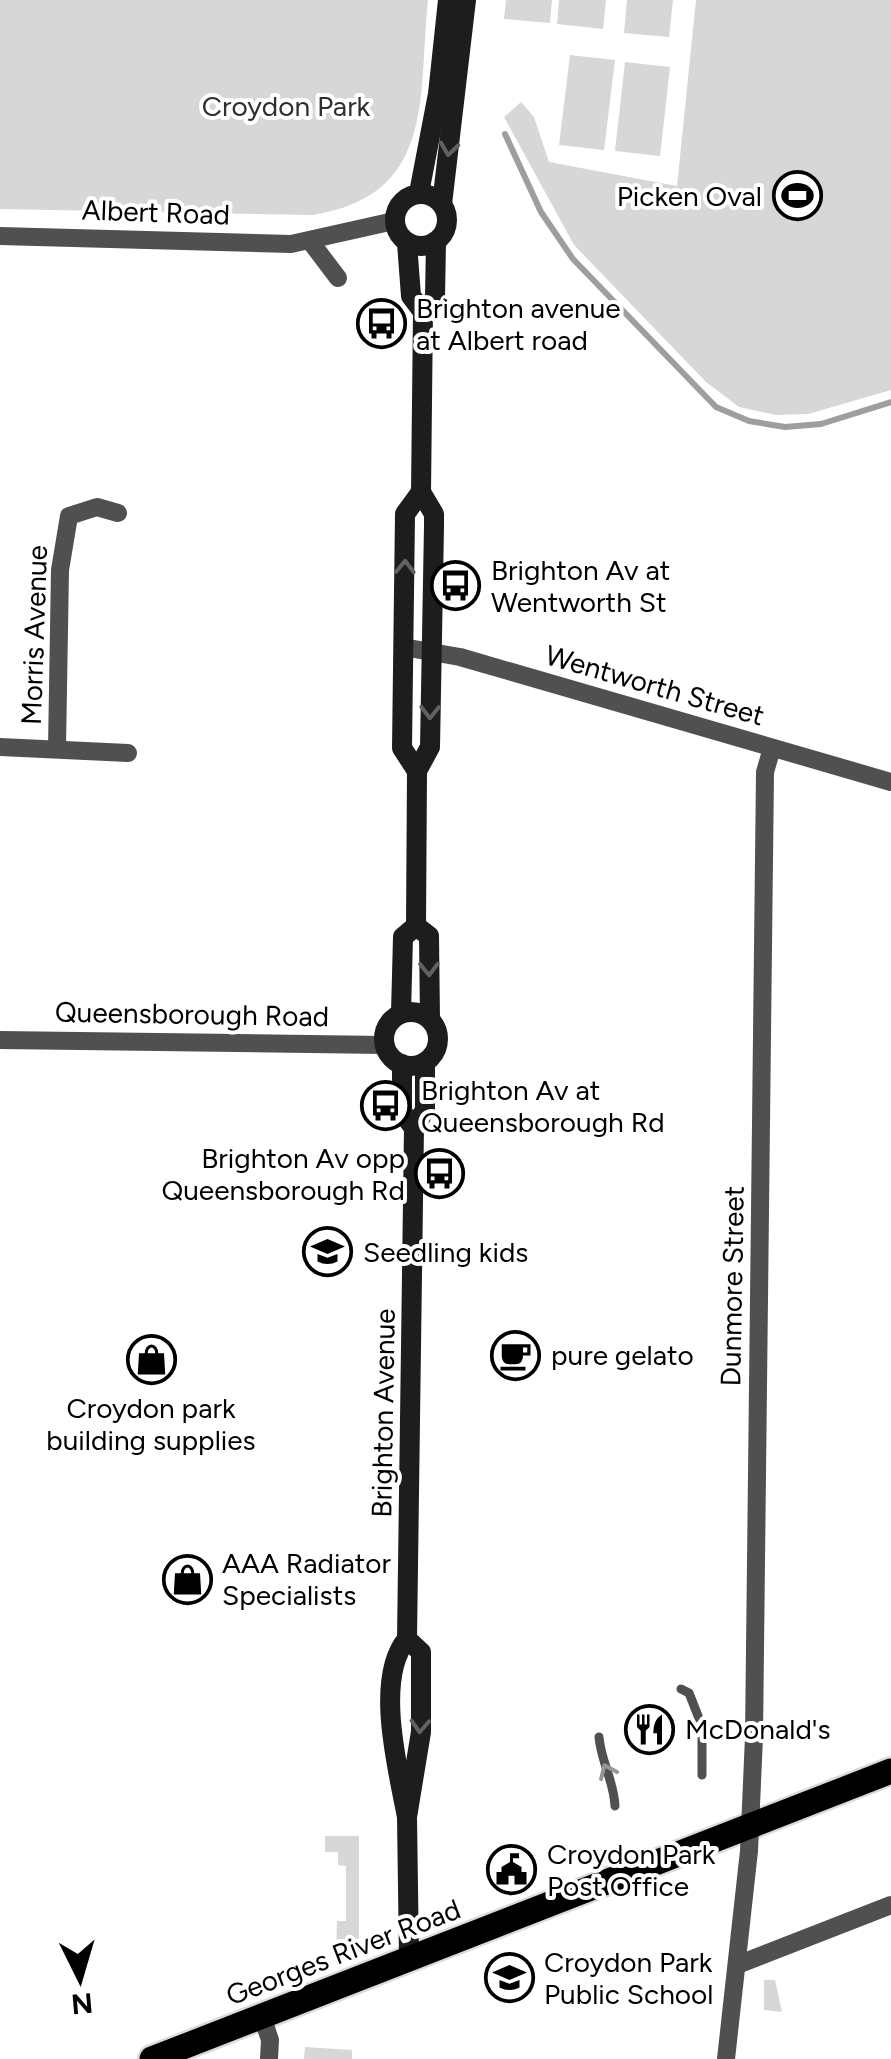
<svg xmlns="http://www.w3.org/2000/svg" width="891" height="2059" viewBox="0 0 891 2059" font-family="Figtree,sans-serif">
  <style>
    .green { fill: #d7d7d7 }
    .lines { fill: none; stroke-linecap: round; stroke-linejoin: round }
    .stream { stroke: #9e9e9e; stroke-width: 6 }
    .primary-casing { stroke: #dbdbdb; stroke-width: 30 }
    .service { stroke: #505050; stroke-width: 9 }
    .minor { stroke: #505050; stroke-width: 18 }
    .secondary { stroke: #1d1d1d; stroke-width: 20 }
    .primary { stroke: #000; stroke-width: 25 }
    .oneway { stroke: #616161 }
    .oneway2 { stroke: #969696 }
    .labels { text-anchor: middle; dominant-baseline: central; stroke-width: 8; stroke-linejoin: round; paint-order: stroke }
    .park-label { font-size: 28px; fill: #2e2e2e; stroke: #fff }
    .poi-label { font-size: 28px; fill: #000; stroke: #fff; text-anchor: start }
    .street-label { font-size: 28px; fill: #000; stroke: #fff }
  </style>
  <rect width="100%" height="100%" fill="#fff"/>
  <!-- green -->
  <g class="green">
    <path d="M0,0H428C418,98 436,196 312,215L0,209Z"/>
    <polygon points="506,0 552,0 550,23 504,19"/>
    <polygon points="559,0 606,0 603,29 557,24"/>
    <polygon points="627,0 673,0 669,37 624,33"/>
    <polygon points="696,0 891,0 891,390 808,414 776,415 739,407 706,382 574,245 504,117 521,102 534,117 549,162 677,186"/>
    <polygon points="570,55 615,60 604,150 559,145"/>
    <polygon points="625,62 670,67 660,156 615,151"/>
    <polygon points="325,1836 359,1836 359,1946 336,1955 337,1921 346,1921 346,1866 338,1865 338,1852 325,1852"/>
    <polygon points="764,1980 775,1980 782,2012 764,2010"/>
    <polygon points="305,2047 352,2050 352,2059 304,2059"/>
  </g>
  <g class="lines">
    <!-- stream -->
    <polyline class="stream" points="505,134 541,212 573,259 716,407 749,421 785,427 821,424 891,402"/>
    <defs>
      <polyline id="primary" points="152,2059 891,1771"/>
    </defs>
    <!-- primary casing -->
    <use href="#primary" class="primary-casing"/>
    <!-- service -->
    <g class="service">
      <polyline points="681,1689 689,1693 702,1726 702,1775"/>
      <path d="M599,1737C601,1762 614,1781 615,1806"/>
    </g>
    <!-- minor -->
    <g class="minor">
      <polyline points="0,236 291,244 394,221"/>
      <polyline points="310,241 338,278"/>
      <polyline points="403,647 460,657 891,782"/>
      <polyline points="0,747 128,753"/>
      <polyline points="57,748 60,570 69,516 97,507 118,513"/>
      <polyline points="0,1040 384,1045"/>
      <polyline points="737,1965 891,1905"/>
      <polyline points="262,2016 270,2040 269,2059"/>
      <polyline points="726,2059 749,1851 754,1737 765,772 772,748"/>
    </g>
    <!-- secondary -->
    <g class="secondary">
      <polyline points="419,193 438,94 448,0"/>
      <circle cx="421" cy="220" r="26"/>
      <polyline points="442,204 466,0"/>
      <polyline points="423,312 435,298 436,241"/>
      <polyline points="417,771 402,748 405,514 421,492"/>
      <polyline points="416,926 429,936 430,1019"/>
      <circle cx="411" cy="1039" r="27"/>
      <polyline points="401,1013 403,937 416,926 417,771 430,747 434,526 434,514 421,492 423,312 411,296 407,243"/>
      <polyline points="402,1064 402,1112 414,1128"/>
      <polyline points="407,1639 421,1652 421,1732 407,1817 409,1958"/>
      <path d="M407,1817C398,1769 374,1678 407,1639L414,1128L425,1110V1062"/>
    </g>
    <!-- primary -->
    <use href="#primary" class="primary"/>
  </g>
  <!-- one-way arrows -->
  <defs><path id="oneway-chevron" d="M-2-3.5L2.5 0L-2 3.5" fill="none" stroke-width="1.6" stroke-linecap="round" stroke-linejoin="round" transform="scale(2.5)"/></defs>
  <g class="oneway">
    <use href="#oneway-chevron" transform="translate(449 149) rotate(98)"/>
    <use href="#oneway-chevron" transform="translate(405 567) rotate(-89)"/>
    <use href="#oneway-chevron" transform="translate(430 712) rotate(91)"/>
    <use href="#oneway-chevron" transform="translate(429 969) rotate(89)"/>
    <use href="#oneway-chevron" transform="translate(420 1726) rotate(93)"/>
  </g>
  <use class="oneway2" href="#oneway-chevron" transform="translate(607 1771) rotate(-114)"/>
  <!-- icons -->
  <defs>
    <symbol id="stadium-ring" viewBox="-11 -11 22 22"><circle r="9.5" fill="#fff" stroke="#000" stroke-width="1.5"/><path d="M0-5a6.5 5 0 1 0 0 10a6.5 5 0 1 0 0-10ZM-3.5-1.8h7v3.6h-7Z" fill="#000"/></symbol>
    <symbol id="bus-ring" viewBox="-11 -11 22 22"><circle r="9.5" fill="#fff" stroke="#000" stroke-width="1.5"/><path d="M-5-6H5V4H4V6H2V4H-2V6H-4V4H-5ZM-3.5-4V0h7V-4ZM-3.5 1.2v1.5H-2V1.2ZM2 1.2v1.5H3.5V1.2Z" fill="#000"/></symbol>
    <symbol id="school-ring" viewBox="-11 -11 22 22"><circle r="9.5" fill="#fff" stroke="#000" stroke-width="1.5"/><path d="M0-5L7-2L0 1L-7-2ZM-4 1L0 2.5L4 1V4Q0 6-4 4Z" fill="#000"/></symbol>
    <symbol id="cafe-ring" viewBox="-11 -11 22 22"><circle r="9.5" fill="#fff" stroke="#000" stroke-width="1.5"/><path d="M-5.5-4.5H6V0H3Q3 3.5 0 3.5H-2.5Q-5.5 3.5-5.5 0ZM3-3.2v2h1.7v-2ZM-6 4.5H4V6H-6Z" fill="#000"/></symbol>
    <symbol id="shop-ring" viewBox="-11 -11 22 22"><circle r="9.5" fill="#fff" stroke="#000" stroke-width="1.5"/><path d="M-5-2.5h2.3a2.7 3.5 0 0 1 5.4 0H5L5.5 6h-11ZM-1.5-2.5h3a1.5 2.3 0 0 0-3 0Z" fill="#000"/></symbol>
    <symbol id="restaurant-ring" viewBox="-11 -11 22 22"><circle r="9.5" fill="#fff" stroke="#000" stroke-width="1.5"/><path d="M-5-6h1v4h1v-4h1v4h1v-4h1v5L-1.5 .5V6h-2V.5L-5-1ZM5-6V6H3V1.5H1.5Q1.5-4 5-6Z" fill="#000"/></symbol>
    <symbol id="civic-ring" viewBox="-11 -11 22 22"><circle r="9.5" fill="#fff" stroke="#000" stroke-width="1.5"/><path d="M-.6-6.5H3V-4.5H.6V-3L4-1V1h2V6H-6V1h2V-1L-.6-3ZM-1.2 2.5V6h2.4V2.5Z" fill="#000"/></symbol>
  </defs>
  <g fill-rule="evenodd">
    <use href="#stadium-ring" x="770" y="168" width="55" height="55"/>
    <use href="#bus-ring" x="354" y="296" width="55" height="55"/>
    <use href="#bus-ring" x="428" y="558" width="55" height="55"/>
    <use href="#bus-ring" x="358" y="1078" width="55" height="55"/>
    <use href="#bus-ring" x="412" y="1146" width="55" height="55"/>
    <use href="#school-ring" x="300" y="1224" width="55" height="55"/>
    <use href="#cafe-ring" x="488" y="1328" width="55" height="55"/>
    <use href="#shop-ring" x="124" y="1332" width="55" height="55"/>
    <use href="#shop-ring" x="160" y="1552" width="55" height="55"/>
    <use href="#restaurant-ring" x="622" y="1702" width="55" height="55"/>
    <use href="#civic-ring" x="484" y="1842" width="55" height="55"/>
    <use href="#school-ring" x="482" y="1950" width="55" height="55"/>
  </g>
  <g class="labels">
    <!-- park labels -->
    <g class="park-label">
      <text x="286" y="106">Croydon Park</text>
    </g>
    <!-- poi labels -->
    <g class="poi-label">
      <text x="762" y="196" text-anchor="end">Picken Oval</text>
      <text x="416" y="308">Brighton avenue<tspan x="416" dy="32">at Albert road</tspan></text>
      <text x="491" y="570">Brighton Av at<tspan x="491" dy="32">Wentworth St</tspan></text>
      <text x="421" y="1090">Brighton Av at<tspan x="421" dy="32">Queensborough Rd</tspan></text>
      <text x="405" y="1158" text-anchor="end">Brighton Av opp<tspan x="405" dy="32">Queensborough Rd</tspan></text>
      <text x="363" y="1252">Seedling kids</text>
      <text x="551" y="1355">pure gelato</text>
      <text x="151" y="1408" text-anchor="middle">Croydon park<tspan x="151" dy="32">building supplies</tspan></text>
      <text x="222" y="1563">AAA Radiator<tspan x="222" dy="32">Specialists</tspan></text>
      <text x="685" y="1729">McDonald's</text>
      <text x="547" y="1854">Croydon Park<tspan x="547" dy="32">Post Office</tspan></text>
      <text x="544" y="1962">Croydon Park<tspan x="544" dy="32">Public School</tspan></text>
    </g>
    <!-- street labels -->
    <g class="street-label">
      <text transform="translate(156 212) rotate(2)">Albert Road</text>
      <text transform="translate(34 635) rotate(-88)">Morris Avenue</text>
      <text transform="translate(655 685) rotate(16)">Wentworth Street</text>
      <text transform="translate(192 1014) rotate(1)">Queensborough Road</text>
      <text transform="translate(732 1286) rotate(-89)">Dunmore Street</text>
      <text transform="translate(383 1413) rotate(-89)">Brighton Avenue</text>
      <text transform="translate(343 1952) rotate(-21)">Georges River Road</text>
    </g>
  </g>
  <!-- north arrow -->
  <g transform="translate(80 1979) rotate(175)" stroke="#ffffff" stroke-width="8" paint-order="stroke">
  <path d="M0-8L18 38L0 25L-18 38Z" fill="#000000"/>
  <text y="-15" font-size="28" font-weight="bold" text-anchor="middle" fill="#000000">N</text>
  </g>
</svg>
